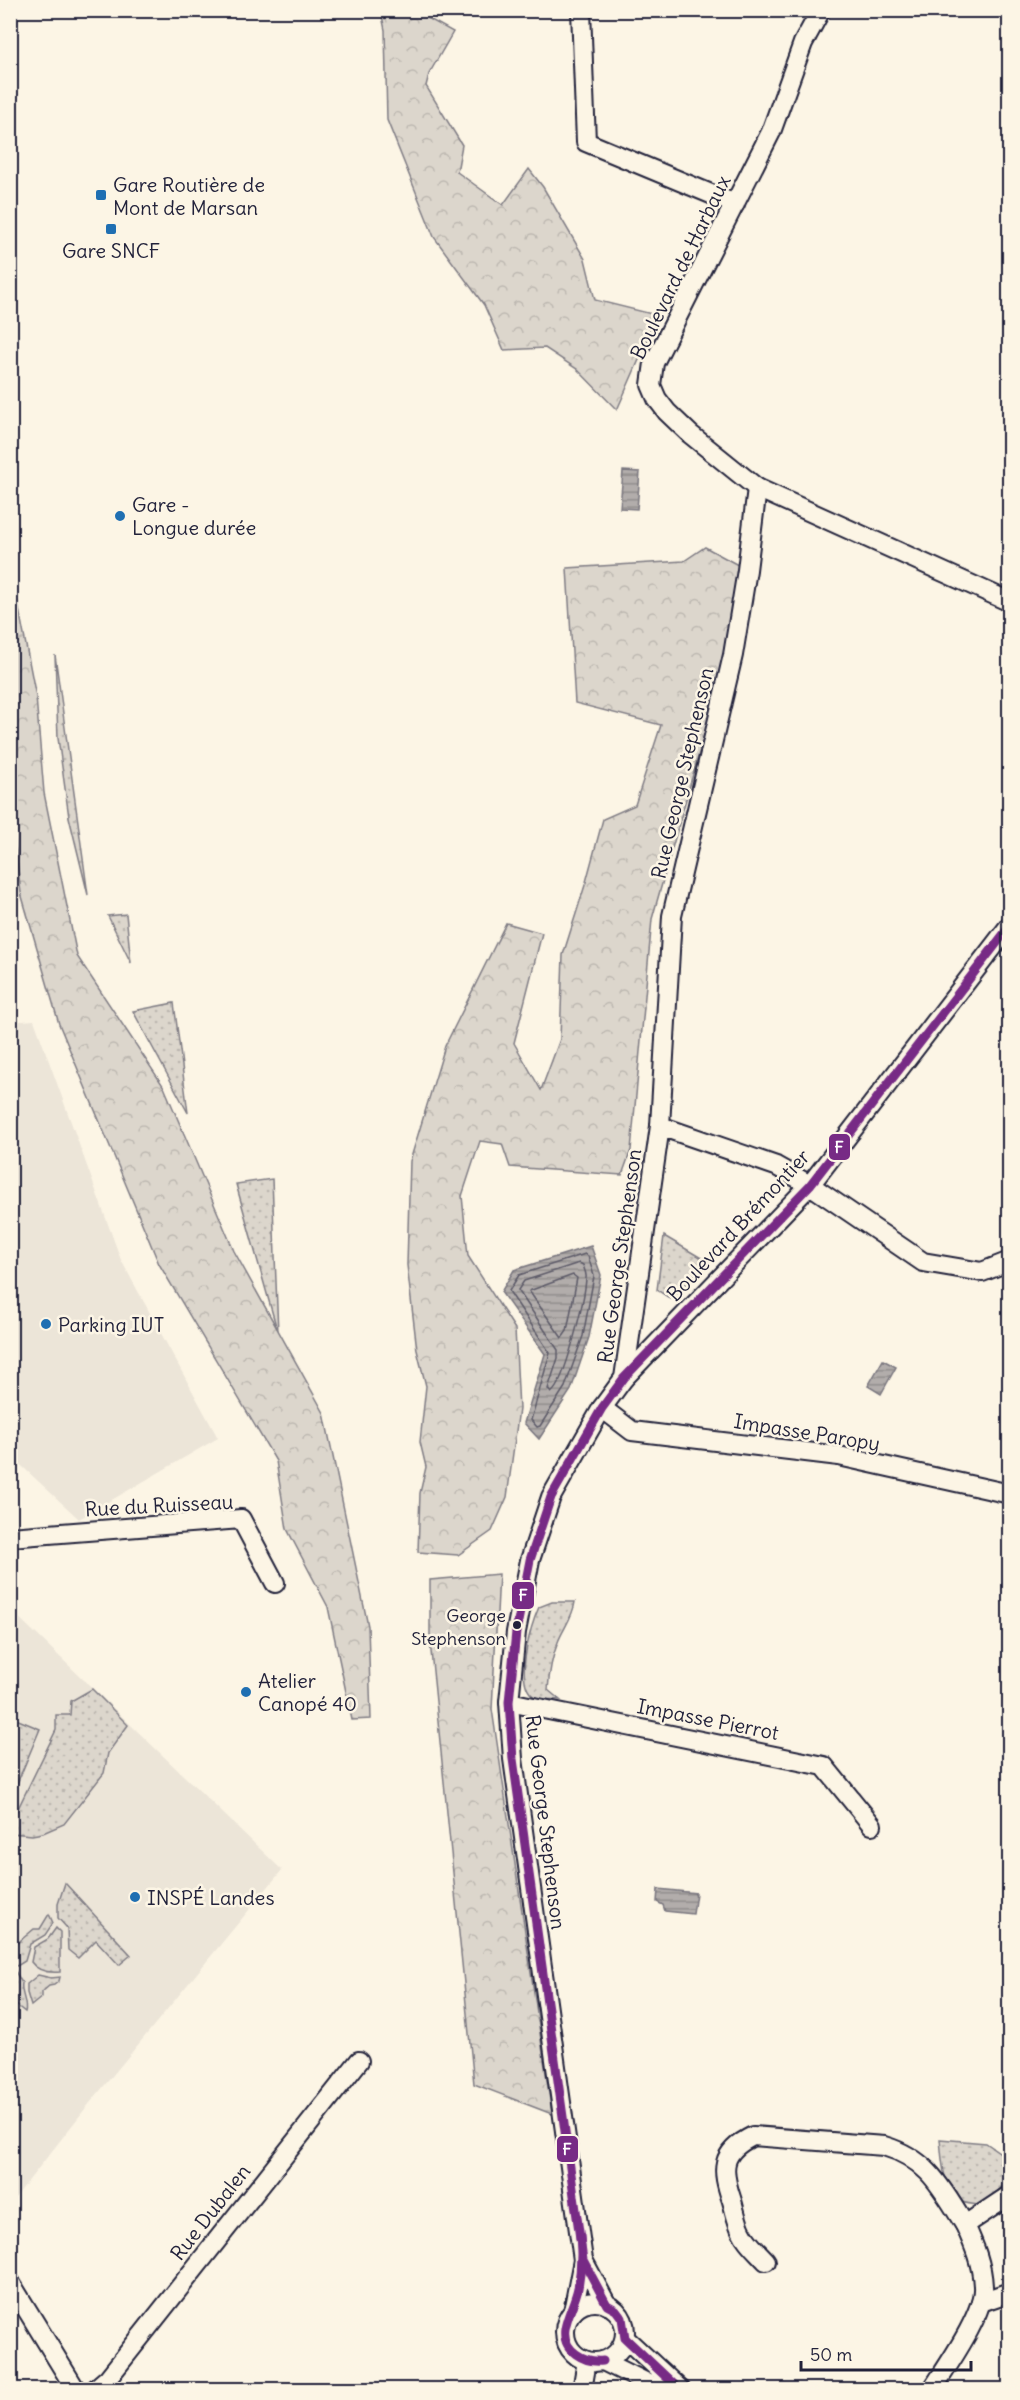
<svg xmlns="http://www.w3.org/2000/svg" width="1020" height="2400" viewBox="0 0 1020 2400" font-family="Delius,sans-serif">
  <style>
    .built { fill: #ece5d8 }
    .grass { fill: url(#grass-dots); stroke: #7f7c84; stroke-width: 1.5 }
    .forest { fill: url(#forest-crowns); stroke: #7f7c84; stroke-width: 1.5 }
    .water { fill: url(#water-rules); stroke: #78757e; stroke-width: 1.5 }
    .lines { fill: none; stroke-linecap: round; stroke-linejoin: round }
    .shore { stroke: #5c5a68; stroke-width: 1.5 }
    .street-casing { stroke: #22223b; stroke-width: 22 }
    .street { stroke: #fcf5e5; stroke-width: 18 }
    .bus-1-casing { stroke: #fcf5e5; stroke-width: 14 }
    .bus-1 { stroke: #772b85; stroke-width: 9 }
    .poi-dot { fill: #1f6fb2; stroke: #fcf5e5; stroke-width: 2 }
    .bus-dot { fill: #22223b; stroke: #fcf5e5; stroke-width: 2 }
    .labels { text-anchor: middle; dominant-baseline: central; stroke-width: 5; stroke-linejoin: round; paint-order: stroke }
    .bus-label { font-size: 18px; fill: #22223b; stroke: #fcf5e5; text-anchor: end }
    .poi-label { font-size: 20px; fill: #22223b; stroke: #fcf5e5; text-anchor: start }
    .street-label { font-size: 20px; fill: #22223b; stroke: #fcf5e5 }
    .line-badge { stroke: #fcf5e5; stroke-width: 2 }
    .badge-label { font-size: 16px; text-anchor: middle; font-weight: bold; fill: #fff }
  </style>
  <defs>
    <pattern id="grass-dots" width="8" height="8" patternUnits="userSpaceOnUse" patternTransform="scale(1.5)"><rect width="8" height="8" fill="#dcd6cc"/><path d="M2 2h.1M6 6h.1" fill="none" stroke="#bcb7b0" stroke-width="1.8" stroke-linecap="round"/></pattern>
    <pattern id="forest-crowns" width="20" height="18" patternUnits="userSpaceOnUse" patternTransform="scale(1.5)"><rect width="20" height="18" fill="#dcd6cc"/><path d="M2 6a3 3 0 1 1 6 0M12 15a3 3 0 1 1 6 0" fill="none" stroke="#bcb7b0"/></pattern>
    <pattern id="water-rules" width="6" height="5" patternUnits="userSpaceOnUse" patternTransform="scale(1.5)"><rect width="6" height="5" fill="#b2adab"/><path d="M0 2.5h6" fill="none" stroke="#908c8c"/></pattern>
  </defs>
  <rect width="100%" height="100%" fill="#fcf5e5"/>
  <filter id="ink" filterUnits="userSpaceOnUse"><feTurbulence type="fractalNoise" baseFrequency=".0167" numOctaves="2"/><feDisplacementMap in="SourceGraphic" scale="12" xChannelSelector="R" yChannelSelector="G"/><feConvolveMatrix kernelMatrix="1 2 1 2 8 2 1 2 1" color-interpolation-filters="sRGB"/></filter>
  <g filter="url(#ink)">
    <!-- built -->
    <g class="built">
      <polygon points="34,1020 121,1260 218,1438 79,1519 11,1456 11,1022"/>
      <polygon points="11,1610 282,1870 85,2109 11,2203"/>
    </g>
    <!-- grass -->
    <g class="grass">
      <polygon points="55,655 88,895 69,817 58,738"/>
      <polygon points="126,914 131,963 108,916"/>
      <polygon points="174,1003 188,1113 133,1011"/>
      <polygon points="272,1179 278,1333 236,1184"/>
      <polygon points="664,1236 708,1262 671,1299 657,1290"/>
      <path d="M552,1602H575C573,1617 563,1629 558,1642C552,1657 549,1674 548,1690L560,1700C551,1699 536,1701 530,1693C516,1676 531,1625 539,1607Z"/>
      <polygon points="92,1689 128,1725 108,1753 104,1773 64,1824 43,1833 32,1835 11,1833 11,1823 56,1730 56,1715 70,1715 71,1701"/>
      <polygon points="11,1717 40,1729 11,1798"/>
      <polygon points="65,1883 131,1955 119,1965 96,1940 78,1958 68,1950 67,1928 58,1918 58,1904"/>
      <polygon points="49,1914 53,1923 45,1935 30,1944 25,1961 17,1966 11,1964 11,1955 15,1950 15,1945 34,1929 40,1929"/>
      <path d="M56,1928L60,1932V1972C49,1973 38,1972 31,1962L34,1947L48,1939Z"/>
      <path d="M11,1969L15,1971L22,1983C20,1993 28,2003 25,2012L11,2001Z"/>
      <polygon points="38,1975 51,1978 60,1977 59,1981 54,1985 49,1986 42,1992 42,1997 31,2006 27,1993 27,1984"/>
      <path d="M940,2139L986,2143L1009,2159C1009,2184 999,2193 978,2205C973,2204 965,2204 960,2201C942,2188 942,2158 940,2139Z"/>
    </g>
    <!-- forest -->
    <g class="forest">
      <polygon points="381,11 415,11 453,32 429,74 426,86 462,145 457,172 503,205 529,169 543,187 585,259 595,300 652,314 649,337 617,410 577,369 545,348 504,350 484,305 434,237 387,120 385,30"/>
      <polygon points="705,547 747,570 722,672 652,919 631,1150 622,1175 510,1167 502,1144 480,1141 462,1196 468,1256 515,1329 519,1409 507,1497 492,1531 458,1555 418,1552 420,1493 426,1467 420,1442 426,1386 417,1350 407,1265 410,1161 445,1046 506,923 542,933 514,1043 541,1090 560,1039 563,955 586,882 603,819 635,805 661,725 575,703 567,568 684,561"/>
      <polygon points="10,563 36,697 44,793 77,956 164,1087 234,1251 324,1413 368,1626 371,1719 352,1720 328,1607 287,1529 276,1461 159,1264 59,1024 21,893 11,813"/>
      <polygon points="499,1574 492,1709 552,2114 474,2084 430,1641 430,1580"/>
    </g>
    <!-- water -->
    <g class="water">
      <polygon points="623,471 640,472 637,509 620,508"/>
      <polygon points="591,1246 601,1275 589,1337 571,1390 539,1439 524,1423 545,1354 501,1292 514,1270"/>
      <polygon points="883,1360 896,1367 881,1394 868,1386"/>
      <polygon points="658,1889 696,1893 693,1914 665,1911 663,1905 657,1902"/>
    </g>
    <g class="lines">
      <!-- shore -->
      <g class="shore">
        <polygon points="585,1254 588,1256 594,1276 583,1336 565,1387 540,1426 537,1427 531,1420 550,1353 509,1291 519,1275"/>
        <path d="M579,1263L583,1265C584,1269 587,1274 586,1278C585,1298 565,1384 551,1393L548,1389L558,1358V1350L518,1290L524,1281Z"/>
        <polygon points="573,1275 577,1278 567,1331 562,1338 529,1291"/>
      </g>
      <defs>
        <g id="street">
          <polyline points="581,10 586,142 735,204"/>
          <polyline points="821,10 803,43 771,132 654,363 651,385 657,399 667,412 690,434 757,488 1010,602"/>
          <polyline points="660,1126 776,1166 810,1185 923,1262 982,1272 1010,1261"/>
          <polyline points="624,1378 810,1185 1010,925"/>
          <polyline points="602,1408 632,1431 839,1456 1010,1494"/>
          <polyline points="10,1537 241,1519 275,1583"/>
          <polyline points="509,1702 824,1766 872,1825"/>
          <polyline points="583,2260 607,2305"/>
          <path d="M766,2261C758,2252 747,2243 742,2232C737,2223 735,2211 732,2201C721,2169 720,2152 753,2136L884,2146C928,2159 941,2187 965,2225"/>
          <polyline points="10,2282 76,2390"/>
          <polyline points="981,2302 1010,2292"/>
          <circle cx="595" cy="2332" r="30"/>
          <polyline points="573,2312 583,2260 513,1759 509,1702 516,1632 530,1560 551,1497 602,1408 624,1378 660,1126 672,916 733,655 747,570 757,488"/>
          <polyline points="625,2338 681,2390"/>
          <polyline points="603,2361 661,2390"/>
          <polyline points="94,2390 108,2378 359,2061"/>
          <polyline points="582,2390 587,2361"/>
          <path d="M932,2390C947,2366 985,2313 983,2286C982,2264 974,2245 965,2225L1010,2195"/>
        </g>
      </defs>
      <!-- street casing -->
      <use href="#street" class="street-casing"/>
      <!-- street -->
      <use href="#street" class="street"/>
      <defs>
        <g id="bus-1">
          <path d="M580,2236C582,2254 581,2271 578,2288C575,2302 567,2316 565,2329C562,2351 585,2363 603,2361"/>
          <polyline points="680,2390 625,2338 622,2318 616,2310 607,2305 583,2260 513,1759 509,1702 516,1632 530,1560 551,1497 602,1408 624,1378 810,1185 1010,926"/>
        </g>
      </defs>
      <!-- bus-1 casing -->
      <use href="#bus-1" class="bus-1-casing"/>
      <!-- bus-1 -->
      <use href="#bus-1" class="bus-1"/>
    </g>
  </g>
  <!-- markers -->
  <g class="poi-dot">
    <rect x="95" y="189" width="12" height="12" rx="3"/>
    <rect x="105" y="223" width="12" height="12" rx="3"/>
    <circle cx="120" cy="516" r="6"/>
    <circle cx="46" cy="1324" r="6"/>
    <circle cx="246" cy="1692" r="6"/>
    <circle cx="135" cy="1897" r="6"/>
  </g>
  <circle class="bus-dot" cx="517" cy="1625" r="5"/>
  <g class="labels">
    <!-- bus labels -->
    <g class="bus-label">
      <text x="506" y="1615">George<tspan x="506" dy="23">Stephenson</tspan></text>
    </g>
    <!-- poi labels -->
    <g class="poi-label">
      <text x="113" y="184">Gare Routière de<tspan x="113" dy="23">Mont de Marsan</tspan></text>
      <text x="111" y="250" text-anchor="middle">Gare SNCF</text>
      <text x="132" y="504">Gare -<tspan x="132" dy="23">Longue durée</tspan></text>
      <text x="58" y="1324">Parking IUT</text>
      <text x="258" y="1680">Atelier<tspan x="258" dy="23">Canopé 40</tspan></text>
      <text x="147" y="1897">INSPÉ Landes</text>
    </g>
    <!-- street labels -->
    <g class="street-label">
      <text transform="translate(680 267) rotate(-64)">Boulevard de Harbaux</text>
      <text transform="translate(682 773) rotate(-77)">Rue George Stephenson</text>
      <text transform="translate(738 1225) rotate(-47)">Boulevard Brémontier</text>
      <text transform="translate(619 1256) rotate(-82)">Rue George Stephenson</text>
      <text transform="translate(807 1432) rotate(9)">Impasse Paropy</text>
      <text transform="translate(159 1505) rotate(-3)">Rue du Ruisseau</text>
      <text transform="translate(708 1719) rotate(11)">Impasse Pierrot</text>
      <text transform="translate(546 1822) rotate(83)">Rue George Stephenson</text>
      <text transform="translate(210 2212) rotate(-52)">Rue Dubalen</text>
    </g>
  </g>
  <g class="line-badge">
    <rect x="828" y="1133" width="23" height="28" rx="6" fill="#772b85"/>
    <rect x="511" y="1581" width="24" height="29" rx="6" fill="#772b85"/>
    <rect x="556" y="2135" width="23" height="28" rx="6" fill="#772b85"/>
  </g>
  <g class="badge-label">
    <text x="839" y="1153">F</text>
    <text x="523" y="1601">F</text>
    <text x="567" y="2155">F</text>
  </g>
  <!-- margin -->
  <rect width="1020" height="2400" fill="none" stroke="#fcf5e5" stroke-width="36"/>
  <rect x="18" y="18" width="984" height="2364" fill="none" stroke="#22223b" stroke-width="2" filter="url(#ink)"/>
  <!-- scale -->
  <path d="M801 2361v9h170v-9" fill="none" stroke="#22223b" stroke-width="3"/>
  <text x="810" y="2361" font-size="18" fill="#22223b" stroke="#fcf5e5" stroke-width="4.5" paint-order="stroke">50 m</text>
</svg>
